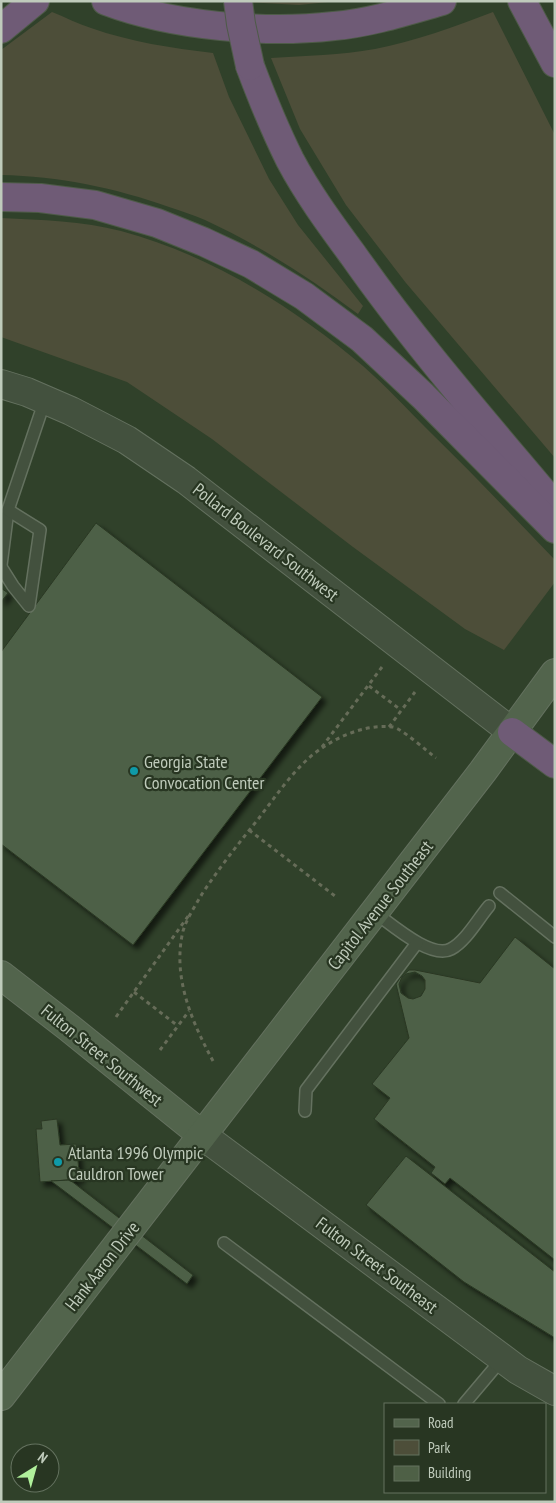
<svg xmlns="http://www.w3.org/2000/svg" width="556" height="1503" viewBox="0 0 556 1503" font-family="'PT Sans Narrow',sans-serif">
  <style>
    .green { fill: #4d4e39 }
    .building { fill: #4e6046; stroke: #2a3824; fill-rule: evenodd; filter: url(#shadow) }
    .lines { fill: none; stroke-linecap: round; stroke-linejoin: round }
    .service-casing { stroke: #64715f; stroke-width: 14 }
    .tertiary-casing { stroke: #64715f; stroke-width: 30 }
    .secondary-casing { stroke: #64715f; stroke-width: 30 }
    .motorway-casing { stroke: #4e5b48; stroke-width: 30 }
    .path { stroke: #666c58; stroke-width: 3; stroke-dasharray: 4 4; stroke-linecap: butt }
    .service { stroke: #43513e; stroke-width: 11 }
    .tertiary { stroke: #43513e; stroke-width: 28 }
    .secondary { stroke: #52644c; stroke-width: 28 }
    .motorway { stroke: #6f5b76; stroke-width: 28 }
    .motorway-bridge-casing { stroke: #4e5b48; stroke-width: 30; stroke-linecap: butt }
    .motorway-bridge { stroke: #6f5b76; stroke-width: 28 }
    .culture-dot { fill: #0f9aa8; stroke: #283622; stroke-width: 2 }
    .labels { text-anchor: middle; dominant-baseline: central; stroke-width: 4.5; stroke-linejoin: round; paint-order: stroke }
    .street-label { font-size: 18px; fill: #bfcbbb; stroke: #283622 }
    .poi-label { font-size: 18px; fill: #bfcbbb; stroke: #283622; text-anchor: start }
  </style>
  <defs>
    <filter id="shadow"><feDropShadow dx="4.5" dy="4.5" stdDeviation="2.5" flood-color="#0009"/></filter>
  </defs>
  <rect width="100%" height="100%" fill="#30412a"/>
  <!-- green -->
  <g class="green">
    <polygon points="225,1 338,1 299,5"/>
    <path d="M52,12C65,17 78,24 91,28C131,42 171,48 213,53L229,97L269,179L298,225L363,306L358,314C310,278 259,245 205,220C194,215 181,211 169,207C116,188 58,176 1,175V50Z"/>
    <path d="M493,12L555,135V458L406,283L346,205L300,129L271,58C305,56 341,55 375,49C415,41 454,27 493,12Z"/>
    <path d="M1,218C41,220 83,221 121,231C211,255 293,307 363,366C386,386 407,409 428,430C471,472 513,516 555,560V582L504,650L465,629L353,547L212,439L127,382L1,337Z"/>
  </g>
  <!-- building -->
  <g class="building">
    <polygon points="96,523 322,697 133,945 1,844 1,652"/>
    <polygon points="1,588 8,593 1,602"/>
    <path d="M515,937L555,969V1260L450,1178L445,1184L431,1173L435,1167L374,1119L390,1098L372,1084L409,1038L396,984L400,978L409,970H415L480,983ZM415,972L422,976L425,980V989L421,996L413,999L408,998L401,993L399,984L402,977L406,974Z"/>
    <polygon points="57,1119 60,1145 76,1144 80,1179 40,1182 36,1129 42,1129 41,1121"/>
    <polygon points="406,1156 555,1272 555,1338 464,1282 366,1205"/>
    <polygon points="70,1180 193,1275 187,1284 51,1181"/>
  </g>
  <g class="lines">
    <defs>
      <g id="service">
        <polyline points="1,565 8,510 45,400"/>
        <polyline points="1,567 13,586 29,606 40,530 8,510"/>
        <polyline points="500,893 555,937"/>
        <path d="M374,912C390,923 431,960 451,949C466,941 478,919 489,906"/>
        <polyline points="305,1111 306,1090 417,943"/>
        <polyline points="224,1243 439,1404"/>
        <polyline points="464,1404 502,1359"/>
      </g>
      <g id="tertiary">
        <polyline points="1,384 27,392 71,411 127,440 186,480 512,732"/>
        <polyline points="202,1135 518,1370 555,1391"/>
      </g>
      <g id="secondary">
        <polyline points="1,975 68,1027 202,1135"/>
        <polyline points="1,1396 483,771 555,673"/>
      </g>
      <g id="motorway">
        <path d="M106,1C172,26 264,34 334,26C370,23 407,11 442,1"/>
        <polyline points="522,1 555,63"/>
        <polyline points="1,29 35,1"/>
        <path d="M250,66C262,98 275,130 290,160C308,194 331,225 353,255C414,342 485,423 553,504"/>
        <polyline points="1,197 40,198 95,205 157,223 204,242 251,264 304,296 362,339 423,396 555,529"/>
        <polyline points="512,732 555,764"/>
      </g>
    </defs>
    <!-- service casing -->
    <use href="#service" class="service-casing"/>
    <!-- tertiary casing -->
    <use href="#tertiary" class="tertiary-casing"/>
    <!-- secondary casing -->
    <use href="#secondary" class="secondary-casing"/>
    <!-- motorway casing -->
    <use href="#motorway" class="motorway-casing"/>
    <!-- path -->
    <g class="path">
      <polyline points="369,686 401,710"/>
      <polyline points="389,727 415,692"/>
      <polyline points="322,747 382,667"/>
      <polyline points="249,830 335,896"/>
      <polyline points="134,992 178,1026"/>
      <polyline points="116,1017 189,915"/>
      <polyline points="160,1050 189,1011"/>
      <path d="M213,1061C192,1022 172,977 183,931C187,918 195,906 202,894C219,868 239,843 259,818C276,796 298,763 322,748C342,734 369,724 393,727C401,728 428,752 436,758"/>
    </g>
    <!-- service -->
    <use href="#service" class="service"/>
    <!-- tertiary -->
    <use href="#tertiary" class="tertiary"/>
    <!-- secondary -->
    <use href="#secondary" class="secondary"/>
    <!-- motorway -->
    <use href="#motorway" class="motorway"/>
    <defs>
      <polyline id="motorway-bridge" points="238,1 241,24 250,66"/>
    </defs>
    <!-- motorway-bridge casing -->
    <use href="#motorway-bridge" class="motorway-bridge-casing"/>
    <!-- motorway-bridge -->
    <use href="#motorway-bridge" class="motorway-bridge"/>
  </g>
  <!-- markers -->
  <g class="culture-dot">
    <circle cx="134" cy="771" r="5"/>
    <circle cx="58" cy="1162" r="5"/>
  </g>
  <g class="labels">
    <!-- street labels -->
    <g class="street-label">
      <text transform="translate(266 542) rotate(38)">Pollard Boulevard Southwest</text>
      <text transform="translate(380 905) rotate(-52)">Capitol Avenue Southeast</text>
      <text transform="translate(102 1055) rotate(39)">Fulton Street Southwest</text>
      <text transform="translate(377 1265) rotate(37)">Fulton Street Southeast</text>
      <text transform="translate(102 1266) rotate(-52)">Hank Aaron Drive</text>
    </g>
    <!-- poi labels -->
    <g class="poi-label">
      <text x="144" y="761">Georgia State<tspan x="144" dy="21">Convocation Center</tspan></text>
      <text x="68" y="1152">Atlanta 1996 Olympic<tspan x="68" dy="21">Cauldron Tower</tspan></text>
    </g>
  </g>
  <!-- border -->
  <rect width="556" height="1503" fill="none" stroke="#bfcbbb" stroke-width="5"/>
  <!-- legend -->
  <rect x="384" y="1403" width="162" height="90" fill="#283622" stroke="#64725f"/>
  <rect x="394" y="1419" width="25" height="8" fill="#52644c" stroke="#64725f"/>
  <text x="428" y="1428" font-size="15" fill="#bfcbbb">Road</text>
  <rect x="394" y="1440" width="25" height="15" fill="#4d4e39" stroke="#64725f"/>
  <text x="428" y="1453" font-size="15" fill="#bfcbbb">Park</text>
  <rect x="394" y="1466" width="25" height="15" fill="#4e6046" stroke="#64725f"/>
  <text x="428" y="1478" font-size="15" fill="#bfcbbb">Building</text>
  <!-- north arrow -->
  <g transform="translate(35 1468) rotate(37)"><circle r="24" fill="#283622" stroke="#64725f"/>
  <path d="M0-4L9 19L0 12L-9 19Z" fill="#b0f09b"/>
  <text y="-8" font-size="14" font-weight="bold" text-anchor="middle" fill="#bfcbbb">N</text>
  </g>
</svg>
